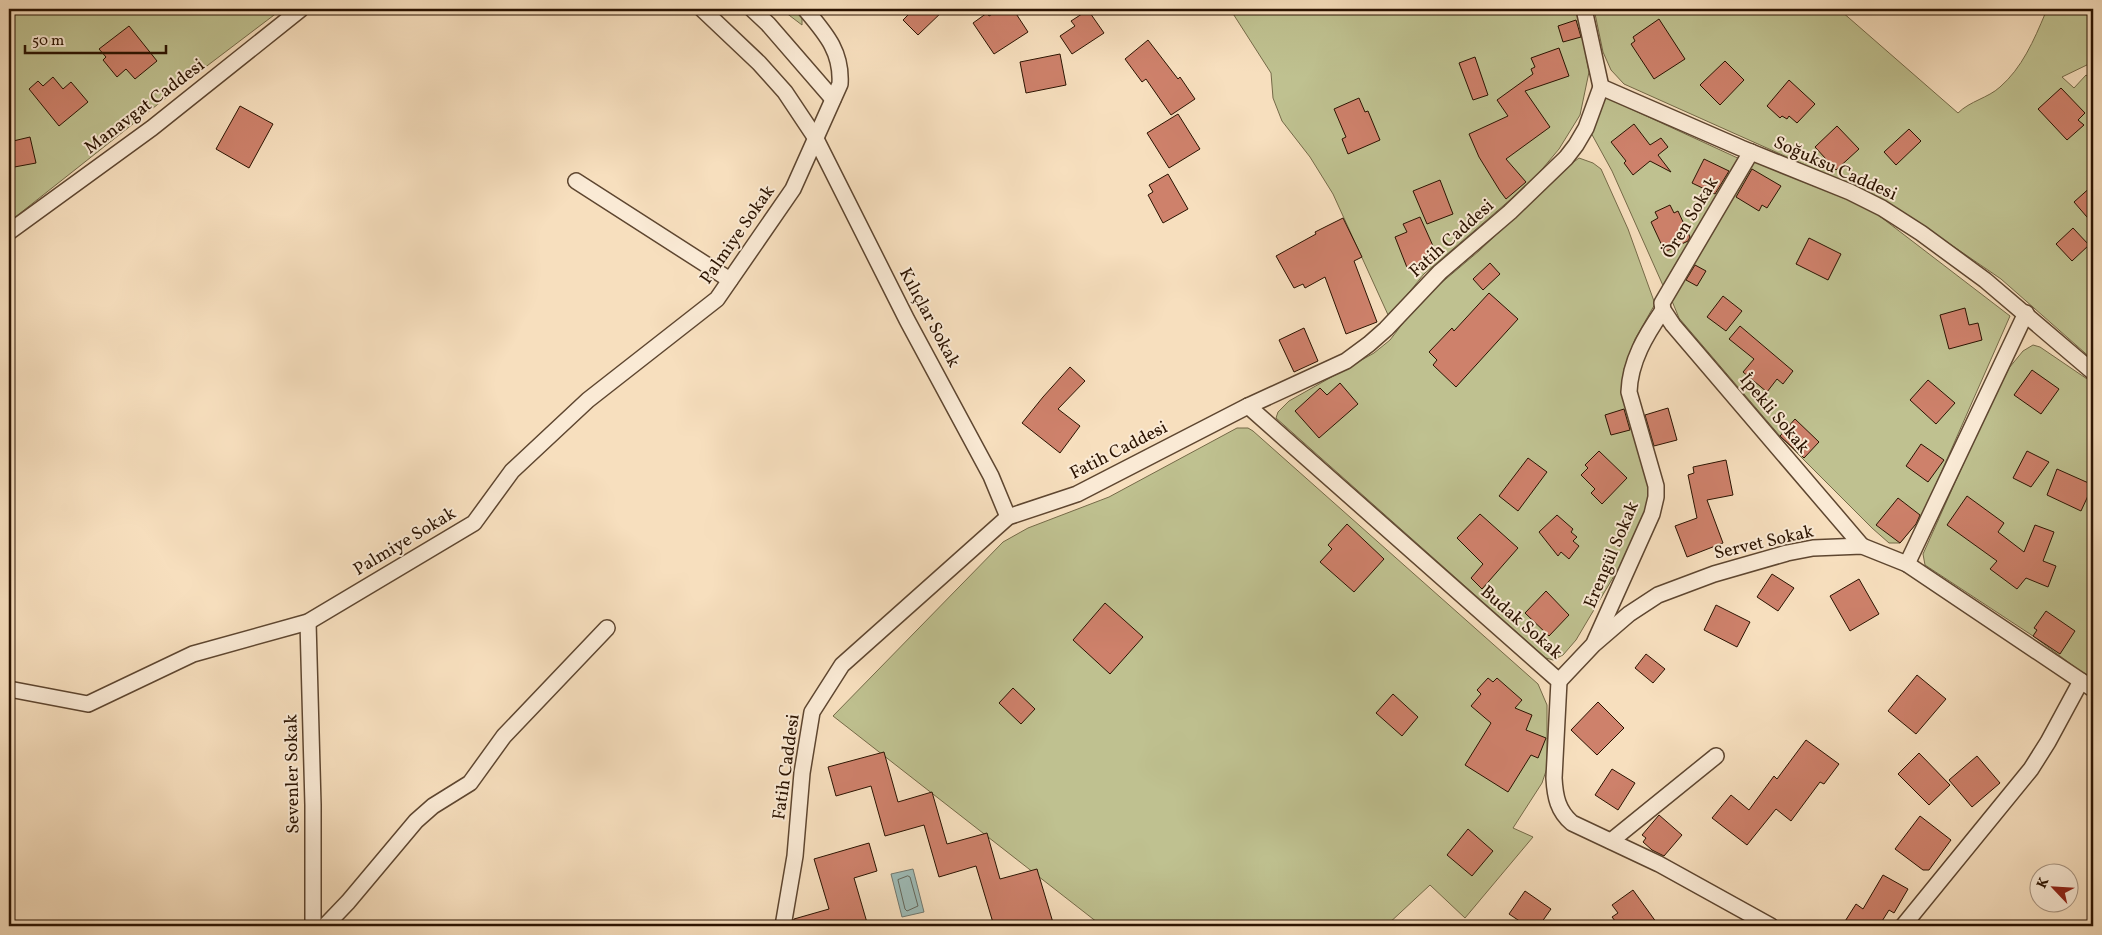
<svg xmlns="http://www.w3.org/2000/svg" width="2102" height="935" viewBox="0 0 2102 935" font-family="Vollkorn,serif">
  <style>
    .green { fill: #bfc190; stroke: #756a48 }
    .water { fill: #9ebcb8; stroke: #70786f }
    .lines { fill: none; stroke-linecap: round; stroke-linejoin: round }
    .shore { stroke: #64685c; stroke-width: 1 }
    .building { fill: #ce816b; stroke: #2b1301 }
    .street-casing { stroke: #5e4630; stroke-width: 18 }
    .street { stroke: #faead5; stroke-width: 15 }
    .labels { text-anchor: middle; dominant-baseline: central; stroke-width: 4; stroke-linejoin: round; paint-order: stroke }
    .street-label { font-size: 18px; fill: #2b1301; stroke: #faead5 }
  </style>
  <rect width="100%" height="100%" fill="#f7dfbe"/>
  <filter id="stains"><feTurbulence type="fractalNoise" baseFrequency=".004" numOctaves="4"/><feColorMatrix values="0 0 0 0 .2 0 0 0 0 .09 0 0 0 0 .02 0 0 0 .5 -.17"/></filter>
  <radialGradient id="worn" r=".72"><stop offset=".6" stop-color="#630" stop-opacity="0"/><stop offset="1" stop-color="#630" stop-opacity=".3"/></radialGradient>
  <!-- green -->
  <g class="green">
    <polygon points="9,9 282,9 191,78 9,222"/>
    <polygon points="781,9 794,9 802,18 802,25"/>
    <polygon points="1230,9 1578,9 1589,72 1580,115 1559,149 1533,180 1424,274 1389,317 1333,194 1310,157 1282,121 1273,98 1271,73"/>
    <path d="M1594,9H1844L1841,11L1958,113C1970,101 1988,98 2000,87C2022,68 2034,40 2045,14L2038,9H2093V62L2062,77L2074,88L2086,75L2093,80V360L2001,279L1947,242L1874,196L1624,84L1611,70L1603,52Z"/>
    <polygon points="1605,97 1742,160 1665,290 1612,171 1590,131"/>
    <polygon points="1579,158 1593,163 1601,169 1628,229 1655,304 1635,339 1624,369 1622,385 1626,409 1650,481 1649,504 1630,549 1576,640 1563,655 1553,660 1546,658 1276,418 1278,412 1289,401 1374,353 1390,340 1410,314 1440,284 1479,251 1571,164"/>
    <polygon points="1753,161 1852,201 1873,211 2010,316 1922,516 1900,543 1889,543 1872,528 1780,436 1679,318 1672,301"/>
    <polygon points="2033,345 2040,347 2093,383 2093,670 2091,679 2033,636 1925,565 1923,554 1984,418 2009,368 2023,351"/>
    <polygon points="1237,428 1248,428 1253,431 1538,684 1547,705 1547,768 1542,783 1513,828 1533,837 1465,918 1430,885 1386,926 1102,926 833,716 1003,542 1028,528 1109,497"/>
  </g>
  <!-- water -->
  <polygon class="water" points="913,869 924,912 902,917 891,874"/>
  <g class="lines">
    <!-- shore -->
    <polygon class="shore" points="908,876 910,877 918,906 907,911 905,909 898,880"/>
  </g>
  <!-- building -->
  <g class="building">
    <polygon points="914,9 945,9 918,35 903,20"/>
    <polygon points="1001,9 1013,9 1028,32 994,54 973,23 987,13 989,16"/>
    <polygon points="1088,10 1104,33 1072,54 1060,36 1075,26 1071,21"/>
    <polygon points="1659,19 1685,59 1654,79 1631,44 1635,41 1633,37"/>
    <polygon points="1576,20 1581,37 1563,42 1558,26"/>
    <polygon points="129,26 157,61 135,79 126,69 117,77 103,60 106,57 99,49"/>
    <polygon points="1148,40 1178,79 1180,77 1195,99 1171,115 1146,79 1142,82 1125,59"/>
    <polygon points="1559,48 1569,76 1525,91 1550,127 1506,159 1526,182 1506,199 1500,191 1479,157 1469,134 1508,116 1497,100 1533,74 1531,69 1535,67 1531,58"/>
    <polygon points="1060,54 1066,85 1026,93 1020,62"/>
    <polygon points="1475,57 1488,95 1473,100 1459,63"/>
    <polygon points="1725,61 1744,80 1720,105 1700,85"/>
    <polygon points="53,77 63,89 71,82 88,102 59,126 29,89 38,81 43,86"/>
    <polygon points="1789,80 1815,104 1797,123 1789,116 1787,119 1782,116 1780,118 1767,106"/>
    <polygon points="2061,88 2085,113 2078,120 2084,125 2067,140 2038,109"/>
    <polygon points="1359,98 1365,112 1368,111 1380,140 1348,154 1342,139 1346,137 1334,109"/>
    <polygon points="240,106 273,124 249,168 216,149"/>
    <polygon points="1178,114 1200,149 1169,168 1147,133"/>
    <polygon points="1634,124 1650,145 1661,138 1668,147 1658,155 1671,172 1650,161 1633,175 1624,163 1626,161 1611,142"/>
    <polygon points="1837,126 1859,149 1836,170 1815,147"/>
    <polygon points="1909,129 1921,141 1896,165 1884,152"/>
    <polygon points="30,137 36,163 9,168 9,142"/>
    <polygon points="1704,159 1729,171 1715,194 1692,183"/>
    <polygon points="1752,169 1781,186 1767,208 1762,205 1759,211 1736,197"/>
    <polygon points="1168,174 1188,209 1163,223 1148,195 1153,192 1149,185"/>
    <polygon points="1440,180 1453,214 1427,224 1413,191"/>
    <polygon points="2093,185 2093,224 2074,202"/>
    <polygon points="1670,205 1674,213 1678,211 1690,237 1688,241 1665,252 1651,222 1658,218 1655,212"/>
    <polygon points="1420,217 1438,257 1408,270 1395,237 1407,232 1403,224"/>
    <polygon points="1343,218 1362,257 1354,261 1377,322 1346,334 1325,277 1305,288 1303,284 1294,288 1276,256 1316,234 1315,232"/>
    <polygon points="2073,228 2089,245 2072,261 2056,244"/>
    <polygon points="1809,238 1841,254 1828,280 1796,264"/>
    <polygon points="1490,263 1500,274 1483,290 1473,279"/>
    <polygon points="1695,265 1706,271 1697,286 1686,280"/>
    <polygon points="1489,293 1518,319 1456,387 1433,365 1437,360 1429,352 1452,328 1454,331"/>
    <polygon points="1723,296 1742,311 1726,331 1707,317"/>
    <polygon points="1965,308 1969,325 1978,323 1982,340 1949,349 1940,315"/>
    <polygon points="1740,326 1793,371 1783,384 1777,379 1767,392 1743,372 1754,359 1729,339"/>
    <polygon points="1304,328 1318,361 1294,372 1279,340"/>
    <polygon points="1070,367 1085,381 1058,409 1080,426 1060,453 1022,423 1043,397"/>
    <polygon points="2032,370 2059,389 2041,414 2014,395"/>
    <polygon points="1928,380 1955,403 1936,424 1910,400"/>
    <polygon points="1340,383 1358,404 1319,438 1295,411 1320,388 1327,395"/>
    <polygon points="1668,408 1677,440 1654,446 1645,415"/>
    <polygon points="1624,409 1630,430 1611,435 1605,415"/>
    <polygon points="1795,419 1819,442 1804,458 1780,436"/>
    <polygon points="1921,444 1944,460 1928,482 1906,466"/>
    <polygon points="1599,451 1627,478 1602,504 1591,493 1595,489 1581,475 1588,468 1585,465"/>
    <polygon points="2027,451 2049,462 2031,487 2013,478"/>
    <polygon points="1528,458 1547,472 1518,511 1499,496"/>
    <polygon points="1726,460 1733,495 1707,500 1723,543 1687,557 1675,526 1697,518 1688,475 1694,473 1693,467"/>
    <polygon points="2057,469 2093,485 2081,511 2047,495"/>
    <polygon points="1967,496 2004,523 1998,532 2024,552 2035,525 2054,532 2043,561 2056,566 2048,587 2026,578 2017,589 1990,569 1997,561 1947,525"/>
    <polygon points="1898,498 1920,515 1916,524 1900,543 1876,525"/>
    <polygon points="1480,514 1518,548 1482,589 1471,578 1483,564 1457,538"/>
    <polygon points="1557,515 1573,529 1571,532 1577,537 1573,541 1579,546 1569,559 1561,552 1558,556 1539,532"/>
    <polygon points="1347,524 1384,559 1354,592 1320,562 1332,549 1328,545"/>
    <polygon points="1772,574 1794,588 1778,611 1757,597"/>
    <polygon points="1859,579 1879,614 1850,631 1830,596"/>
    <polygon points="1546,591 1569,615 1549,636 1525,613"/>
    <polygon points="1105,603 1143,637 1110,674 1073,640"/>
    <polygon points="1716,605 1750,622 1737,647 1704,630"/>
    <polygon points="2046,611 2075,631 2060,654 2033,636 2037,630 2034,628"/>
    <polygon points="1646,654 1665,669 1653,683 1635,668"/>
    <polygon points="1917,675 1946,699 1916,734 1888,711"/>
    <polygon points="1488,678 1493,682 1497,678 1522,700 1515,708 1532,715 1526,730 1546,738 1538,758 1531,755 1508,792 1465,765 1491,723 1471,706 1481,694 1477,690"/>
    <polygon points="1013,688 1035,709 1021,724 999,703"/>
    <polygon points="1393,694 1418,717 1402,736 1376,713"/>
    <polygon points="1598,702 1624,728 1597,755 1571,730"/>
    <polygon points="1806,740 1839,764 1824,784 1820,782 1791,821 1776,809 1747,845 1712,818 1731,795 1749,810 1774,776 1777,779"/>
    <polygon points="884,752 898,802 932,792 947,844 987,833 1000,879 1037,869 1054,926 994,926 976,866 939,877 924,825 885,836 871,786 836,796 828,767"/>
    <polygon points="1919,753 1950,785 1929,805 1898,774"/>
    <polygon points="1977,756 2000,783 1972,807 1949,780"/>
    <polygon points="1612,769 1635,783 1618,810 1595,795"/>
    <polygon points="1659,815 1682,835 1664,856 1652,850 1643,842 1646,838 1642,835"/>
    <polygon points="1920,816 1951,840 1929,870 1923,870 1895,849"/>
    <polygon points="1468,829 1493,851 1472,876 1447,855"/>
    <polygon points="869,843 877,871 854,878 868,926 792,926 794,919 829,909 814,859"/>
    <polygon points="1883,875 1908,889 1894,913 1889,910 1879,926 1842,926 1856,904 1863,909"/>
    <polygon points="1633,890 1659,926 1619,926 1612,917 1618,913 1612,905"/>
    <polygon points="1525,891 1551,909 1539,926 1527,926 1509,914"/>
  </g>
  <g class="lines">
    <defs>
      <g id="street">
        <polyline points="702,9 759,63 785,92 815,137 907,320 991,476 1008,517"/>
        <polyline points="752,9 768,24 833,99"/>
        <polyline points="1584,9 1601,87"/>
        <polyline points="1601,87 1741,148 1850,192 1882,208 1921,233 1985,280 2093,372"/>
        <polyline points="1751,152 1662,303 1663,310 1673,325 1862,546"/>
        <polyline points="576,181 730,280"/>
        <polyline points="9,232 152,128 301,9"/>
        <path d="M1248,406L1559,681L1554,778C1555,797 1558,811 1572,823L1659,864L1771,926"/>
        <polyline points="1907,564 2026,313"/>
        <polyline points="308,622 313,805 313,926"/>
        <path d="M1595,641L1652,514L1656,497V486L1629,392C1630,361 1646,335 1663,310"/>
        <polyline points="1559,681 1593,645 1629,614 1658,595 1714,574 1787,553 1813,548 1862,546 1907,564 2093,689"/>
        <path d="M9,689L88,704L193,654L308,622L474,523L512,471L588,400L717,299L793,189L840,84C842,51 825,33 805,9"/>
        <polyline points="1611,841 1716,756"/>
        <polyline points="325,926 348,902 416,821 433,806 470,783 504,736 607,628"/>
        <polyline points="783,926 795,856 802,773 812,712 842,665 1008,517 1077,494 1248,406 1346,361 1369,344 1386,329 1440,272 1510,212 1566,158 1576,145 1586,128 1601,87"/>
        <polyline points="1903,926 2031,769 2048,742 2081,681"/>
      </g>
    </defs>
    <!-- street casing -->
    <use href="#street" class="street-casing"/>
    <!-- street -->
    <use href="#street" class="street"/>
  </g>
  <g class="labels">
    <!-- street labels -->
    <g class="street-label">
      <text transform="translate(145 107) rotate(-37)">Manavgat Caddesi</text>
      <text transform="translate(1835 169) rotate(24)">Soğuksu Caddesi</text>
      <text transform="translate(1691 218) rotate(-59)">Ören Sokak</text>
      <text transform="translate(738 235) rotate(-55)">Palmiye Sokak</text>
      <text transform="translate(1452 239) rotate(-42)">Fatih Caddesi</text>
      <text transform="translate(929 318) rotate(62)">Kılıçlar Sokak</text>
      <text transform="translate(1774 414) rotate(50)">İpekli Sokak</text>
      <text transform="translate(1119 451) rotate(-27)">Fatih Caddesi</text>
      <text transform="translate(405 542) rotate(-31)">Palmiye Sokak</text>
      <text transform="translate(1764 543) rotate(-13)">Servet Sokak</text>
      <text transform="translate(1612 555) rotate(-67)">Erengül Sokak</text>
      <text transform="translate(1521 623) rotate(41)">Budak Sokak</text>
      <text transform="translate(787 767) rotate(-82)">Fatih Caddesi</text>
      <text transform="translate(293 774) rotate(-91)">Sevenler Sokak</text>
    </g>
  </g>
  <!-- margin -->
  <rect width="2102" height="935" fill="none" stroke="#f7dfbe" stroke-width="30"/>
  <rect x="10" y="10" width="2082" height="915" fill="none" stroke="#2b1301" stroke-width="2.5"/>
  <rect x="15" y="15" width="2072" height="905" fill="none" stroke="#2b1301"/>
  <!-- north arrow -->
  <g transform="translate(2054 888) rotate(295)"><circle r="24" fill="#faead5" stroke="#a79480"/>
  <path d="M0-4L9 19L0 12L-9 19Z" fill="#8f2418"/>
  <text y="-8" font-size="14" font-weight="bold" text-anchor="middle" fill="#2b1301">K</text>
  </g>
  <!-- scale -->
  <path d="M25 45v8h141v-8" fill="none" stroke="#2b1301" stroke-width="2.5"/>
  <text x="32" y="45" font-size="15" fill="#2b1301" stroke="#faead5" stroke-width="4" paint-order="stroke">50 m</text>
  <rect width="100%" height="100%" filter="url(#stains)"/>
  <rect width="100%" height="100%" fill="url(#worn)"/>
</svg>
